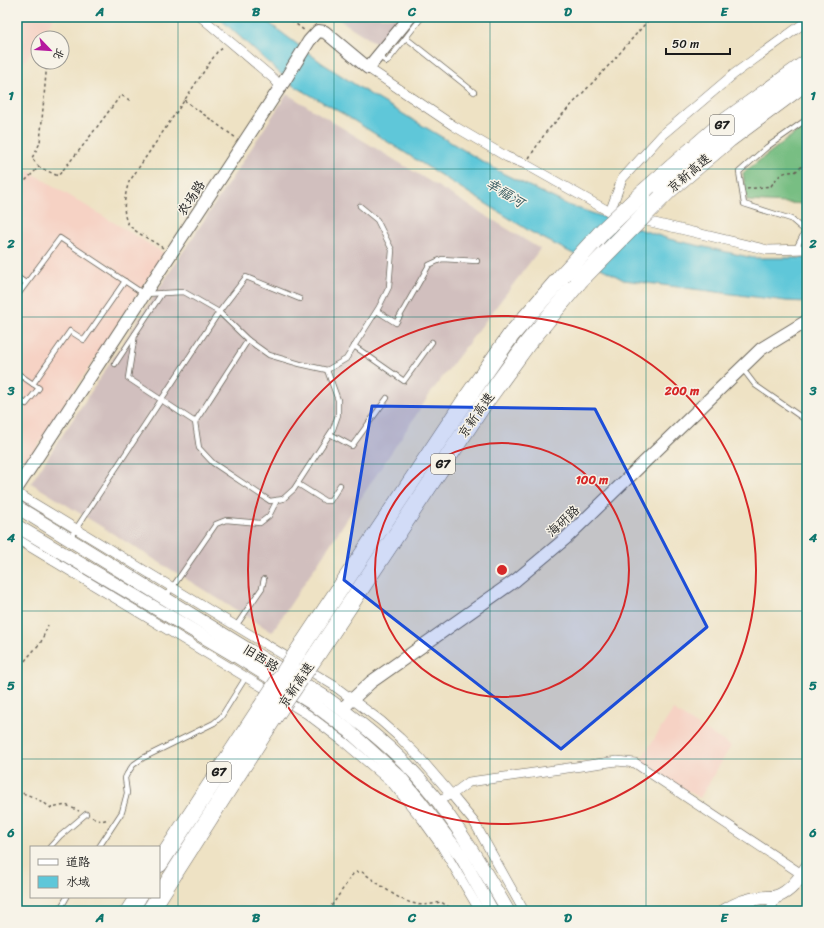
<svg xmlns="http://www.w3.org/2000/svg" width="824" height="928" viewBox="0 0 824 928" font-family="Sriracha,'LXGW WenKai TC',sans-serif">
  <style>
    .built { fill: #f6d2c4 }
    .industrial { fill: #d1bfbe }
    .forest { fill: #78be83; stroke: #4a6d50 }
    .water { fill: #5ec7d9; stroke: #3d727a }
    .lines { fill: none; stroke-linecap: round; stroke-linejoin: round }
    .service-casing { stroke: #666157; stroke-width: 6 }
    .minor-casing { stroke: #666157; stroke-width: 10 }
    .tertiary-casing { stroke: #666157; stroke-width: 14 }
    .secondary-casing { stroke: #666157; stroke-width: 14 }
    .motorway-casing { stroke: #666157; stroke-width: 18 }
    .path { stroke: #666157; stroke-width: 1.5; stroke-dasharray: 3 3; stroke-linecap: butt }
    .service { stroke: #fff; stroke-width: 4.5 }
    .minor { stroke: #fff; stroke-width: 9 }
    .tertiary { stroke: #fff; stroke-width: 12 }
    .secondary { stroke: #fff; stroke-width: 13 }
    .motorway { stroke: #fff; stroke-width: 17 }
    .motorway-bridge-casing { stroke: #666157; stroke-width: 18; stroke-linecap: butt }
    .motorway-bridge { stroke: #fff; stroke-width: 17 }
    .marked { fill: #1d4ed8; fill-opacity: 0.2; stroke: #1d4ed8; stroke-width: 3; stroke-linejoin: round }
    .grid { fill: none; stroke: #0f766e; stroke-width: 1; stroke-opacity: 0.55 }
    .ring { fill: none; stroke: #d62828; stroke-width: 2 }
    .labels { text-anchor: middle; dominant-baseline: central; stroke-width: 3; stroke-linejoin: round; paint-order: stroke }
    .shield { fill: #f7f3e8; stroke: #5e5c59; stroke-width: 1 }
    .shield-label { font-size: 12px; font-weight: bold; fill: #1c1c1c }
    .street-label { font-size: 13px; fill: #1c1c1c; stroke: #f7f3e8 }
    .water-label { font-size: 14px; font-style: italic; fill: #33585e; stroke: #f7f3e8 }
    .centre { fill: #d62828; stroke: #f7f3e8; stroke-width: 2 }
    .ring-label { font-size: 12px; text-anchor: middle; font-weight: bold; fill: #d62828; stroke: #f7f3e8; stroke-width: 3; stroke-linejoin: round; paint-order: stroke }
    .neatline { fill: none; stroke: #0f766e; stroke-width: 1.5 }
    .grid-label { font-size: 13px; text-anchor: middle; font-weight: bold; fill: #0f766e }
  </style>
  <rect width="100%" height="100%" fill="#f7f3e8"/>
  <filter id="ink" filterUnits="userSpaceOnUse"><feTurbulence type="fractalNoise" baseFrequency=".025" numOctaves="2"/><feDisplacementMap in="SourceGraphic" scale="8" xChannelSelector="R" yChannelSelector="G"/><feConvolveMatrix kernelMatrix="1 2 1 2 8 2 1 2 1" color-interpolation-filters="sRGB"/></filter>
  <filter id="wash" filterUnits="userSpaceOnUse"><feTurbulence type="fractalNoise" baseFrequency=".012" numOctaves="4" result="noise"/><feDisplacementMap in="SourceGraphic" scale="16" xChannelSelector="R" yChannelSelector="G"/><feGaussianBlur stdDeviation="0.9" result="paint"/><feColorMatrix in="noise" values="0 0 0 0 0 0 0 0 0 0 0 0 0 0 0 0 0 1.4 0 .05"/><feComposite in="paint" operator="in"/></filter>
  <g filter="url(#wash)">
    <rect width="100%" height="100%" fill="#eee2c4"/>
    <!-- built -->
    <g class="built">
      <polygon points="17,17 54,17 40,38 38,38 38,41 17,73"/>
      <polygon points="27,170 164,253 17,478 17,182"/>
      <polygon points="673,710 731,746 700,798 639,762"/>
    </g>
    <!-- industrial -->
    <g class="industrial">
      <polygon points="335,17 398,17 377,44"/>
      <polygon points="287,94 540,249 432,391 272,632 31,483"/>
    </g>
    <!-- forest -->
    <polygon class="forest" points="807,124 807,204 747,201 743,173"/>
    <!-- water -->
    <polygon class="water" points="218,17 261,17 322,63 368,93 502,173 568,205 669,239 753,258 807,258 807,302 786,301 624,280 531,232 345,115 293,85"/>
  </g>
  <g filter="url(#ink)">
    <g class="lines">
      <defs>
        <g id="service">
          <polyline points="406,38 474,92"/>
          <polyline points="378,56 387,62 422,17"/>
          <polyline points="796,249 805,231 791,219 744,204 739,172 767,147 807,119"/>
          <polyline points="17,277 26,283"/>
          <polyline points="17,296 60,238 144,294 184,292 219,312 248,340 269,355 300,364 327,370 346,359 379,307 389,287 392,250 377,220 360,206"/>
          <polyline points="377,311 396,323 429,265 442,259 477,261"/>
          <polyline points="135,334 128,378 195,422 248,340"/>
          <polyline points="354,346 404,381 432,342"/>
          <polyline points="115,364 162,293"/>
          <polyline points="742,368 755,385 807,421"/>
          <polyline points="17,373 33,384 70,331 84,340 125,281"/>
          <polyline points="17,398 26,404 39,388 33,384"/>
          <polyline points="195,422 199,448 213,463 270,501 283,499 294,489 333,429 338,415 338,400 327,370"/>
          <polyline points="330,434 352,446 387,398"/>
          <polyline points="298,484 325,501 330,501 340,485"/>
          <polyline points="70,538 219,312 246,277 300,299"/>
          <polyline points="165,598 216,524 226,520 260,523 269,516 277,500"/>
          <polyline points="236,626 262,588 264,579"/>
          <polyline points="50,847 60,836 86,814"/>
          <polyline points="99,847 122,812 127,793 125,778 127,774 133,765 143,758 214,723 221,717 246,677"/>
          <polyline points="59,911 67,897"/>
        </g>
        <g id="minor">
          <polyline points="201,17 274,79 281,87"/>
          <polyline points="368,68 454,126 507,157 525,164 610,212 622,215"/>
          <polyline points="610,212 622,179 662,135 734,74 807,21"/>
          <polyline points="638,219 768,250 807,249"/>
          <polyline points="17,493 333,685 381,721 400,738 420,758 451,794 474,822 524,911"/>
          <polyline points="17,539 307,714 344,742 392,783 422,819 442,847 480,911"/>
          <polyline points="437,801 454,793 469,782 617,761 635,763 806,877"/>
          <polyline points="769,911 777,897"/>
        </g>
        <g id="tertiary">
          <polyline points="17,488 283,83 309,41 318,31 325,32 368,68 410,17"/>
          <polyline points="342,709 371,682 516,580 565,539 761,349 807,321"/>
        </g>
        <g id="secondary">
          <path d="M17,507L325,697C353,717 381,739 405,763C447,806 478,859 508,911"/>
          <polyline points="17,526 236,656 315,705 348,730 400,777 418,799 461,856 492,911"/>
          <path d="M724,911C735,904 746,899 760,898C765,897 773,898 778,896C791,891 800,878 807,867"/>
        </g>
        <g id="motorway">
          <polyline points="643,193 722,124 807,63"/>
          <polyline points="661,198 670,189 729,139 807,81"/>
          <polyline points="303,644 467,398 511,335 562,276"/>
          <polyline points="317,654 482,406 527,344 579,281"/>
          <polyline points="159,864 261,708"/>
          <polyline points="129,911 138,897"/>
          <polyline points="150,911 274,717"/>
        </g>
      </defs>
      <!-- service casing -->
      <use href="#service" class="service-casing"/>
      <!-- minor casing -->
      <use href="#minor" class="minor-casing"/>
      <!-- tertiary casing -->
      <use href="#tertiary" class="tertiary-casing"/>
      <!-- secondary casing -->
      <use href="#secondary" class="secondary-casing"/>
      <!-- motorway casing -->
      <use href="#motorway" class="motorway-casing"/>
      <!-- path -->
      <g class="path">
        <polyline points="287,17 305,31"/>
        <polyline points="184,100 236,138"/>
        <polyline points="529,158 546,132 612,62 651,17"/>
        <polyline points="39,167 32,158 40,143 47,62"/>
        <polyline points="17,189 39,167 58,176 82,147 121,95 131,101"/>
        <path d="M747,189L771,186C779,175 782,171 795,172L801,167L807,166"/>
        <path d="M163,248C153,241 140,235 131,227C120,218 125,193 129,182L217,52L223,48"/>
        <polyline points="17,670 41,642 48,625"/>
        <path d="M17,792C27,793 44,802 51,808L66,805L79,811"/>
        <polyline points="92,817 101,821 109,819"/>
        <path d="M328,911L353,874L357,872H362C377,882 398,901 416,904C424,906 433,904 441,902L455,911"/>
      </g>
      <!-- service -->
      <use href="#service" class="service"/>
      <!-- minor -->
      <use href="#minor" class="minor"/>
      <!-- tertiary -->
      <use href="#tertiary" class="tertiary"/>
      <!-- secondary -->
      <use href="#secondary" class="secondary"/>
      <!-- motorway -->
      <use href="#motorway" class="motorway"/>
      <defs>
        <g id="motorway-bridge">
          <polyline points="562,276 603,231 643,193"/>
          <polyline points="579,281 661,198"/>
          <polyline points="261,708 303,644"/>
          <polyline points="274,717 317,654"/>
        </g>
      </defs>
      <!-- motorway-bridge casing -->
      <use href="#motorway-bridge" class="motorway-bridge-casing"/>
      <!-- motorway-bridge -->
      <use href="#motorway-bridge" class="motorway-bridge"/>
    </g>
  </g>
  <!-- marked area -->
  <path class="marked" d="M372,406L595,409L707,627L561,749L344,580Z"/>
  <!-- grid -->
  <path class="grid" d="M178,17V911M334,17V911M490,17V911M646,17V911M17,169H807M17,317H807M17,464H807M17,611H807M17,759H807"/>
  <!-- distance rings -->
  <g class="ring">
    <circle cx="502" cy="570" r="127"/>
    <circle cx="502" cy="570" r="254"/>
  </g>
  <g class="labels">
    <!-- shield labels -->
    <g class="shield">
      <rect x="710" y="115" width="24" height="20" rx="3"/>
      <rect x="431" y="454" width="24" height="20" rx="3"/>
      <rect x="207" y="762" width="24" height="20" rx="3"/>
    </g>
    <g class="shield-label">
      <text x="722" y="125">G7</text>
      <text x="443" y="464">G7</text>
      <text x="219" y="772">G7</text>
    </g>
    <!-- street labels -->
    <g class="street-label">
      <text transform="translate(689 173) rotate(-40)">京新高速</text>
      <text transform="translate(191 198) rotate(-57)">农场路</text>
      <text transform="translate(476 415) rotate(-55)">京新高速</text>
      <text transform="translate(563 521) rotate(-43)">海研路</text>
      <text transform="translate(261 658) rotate(32)">旧西路</text>
      <text transform="translate(296 685) rotate(-56)">京新高速</text>
    </g>
    <!-- water labels -->
    <g class="water-label">
      <text transform="translate(505 193) rotate(32)">幸福河</text>
    </g>
  </g>
  <circle cx="502" cy="570" r="6" class="centre"/>
  <g class="ring-label">
    <text x="682" y="395">200 m</text>
    <text x="592" y="484">100 m</text>
  </g>
  <!-- margin -->
  <rect width="824" height="928" fill="none" stroke="#f7f3e8" stroke-width="44"/>
  <!-- legend -->
  <rect x="30" y="846" width="130" height="52" fill="#f7f3e8" stroke="#9f9d96"/>
  <rect x="38" y="859" width="20" height="6" fill="#ffffff" stroke="#9f9d96"/>
  <text x="66" y="866" font-size="12" fill="#1c1c1c">道路</text>
  <rect x="38" y="876" width="20" height="12" fill="#5ec7d9" stroke="#9f9d96"/>
  <text x="66" y="886" font-size="12" fill="#1c1c1c">水域</text>
  <!-- north arrow -->
  <g transform="translate(50 50) rotate(115)"><circle r="19" fill="#f7f3e8" stroke="#9f9d96"/>
  <path d="M0-3L7 15L0 10L-7 15Z" fill="#b5179e"/>
  <text y="-6" font-size="11" font-weight="bold" text-anchor="middle" fill="#1c1c1c">北</text>
  </g>
  <!-- scale -->
  <path d="M666 48v6h64v-6" fill="none" stroke="#1c1c1c" stroke-width="2"/>
  <text x="672" y="48" font-size="12" fill="#1c1c1c" stroke="#f7f3e8" stroke-width="3" paint-order="stroke">50 m</text>
  <rect x="22" y="22" width="780" height="884" class="neatline"/>
  <g class="grid-label">
    <text x="100" y="16">A</text>
    <text x="256" y="16">B</text>
    <text x="412" y="16">C</text>
    <text x="568" y="16">D</text>
    <text x="724" y="16">E</text>
    <text x="11" y="100">1</text>
    <text x="813" y="100">1</text>
    <text x="11" y="248">2</text>
    <text x="813" y="248">2</text>
    <text x="11" y="395">3</text>
    <text x="813" y="395">3</text>
    <text x="11" y="542">4</text>
    <text x="813" y="542">4</text>
    <text x="11" y="690">5</text>
    <text x="813" y="690">5</text>
    <text x="11" y="837">6</text>
    <text x="813" y="837">6</text>
    <text x="100" y="922">A</text>
    <text x="256" y="922">B</text>
    <text x="412" y="922">C</text>
    <text x="568" y="922">D</text>
    <text x="724" y="922">E</text>
  </g>
</svg>
